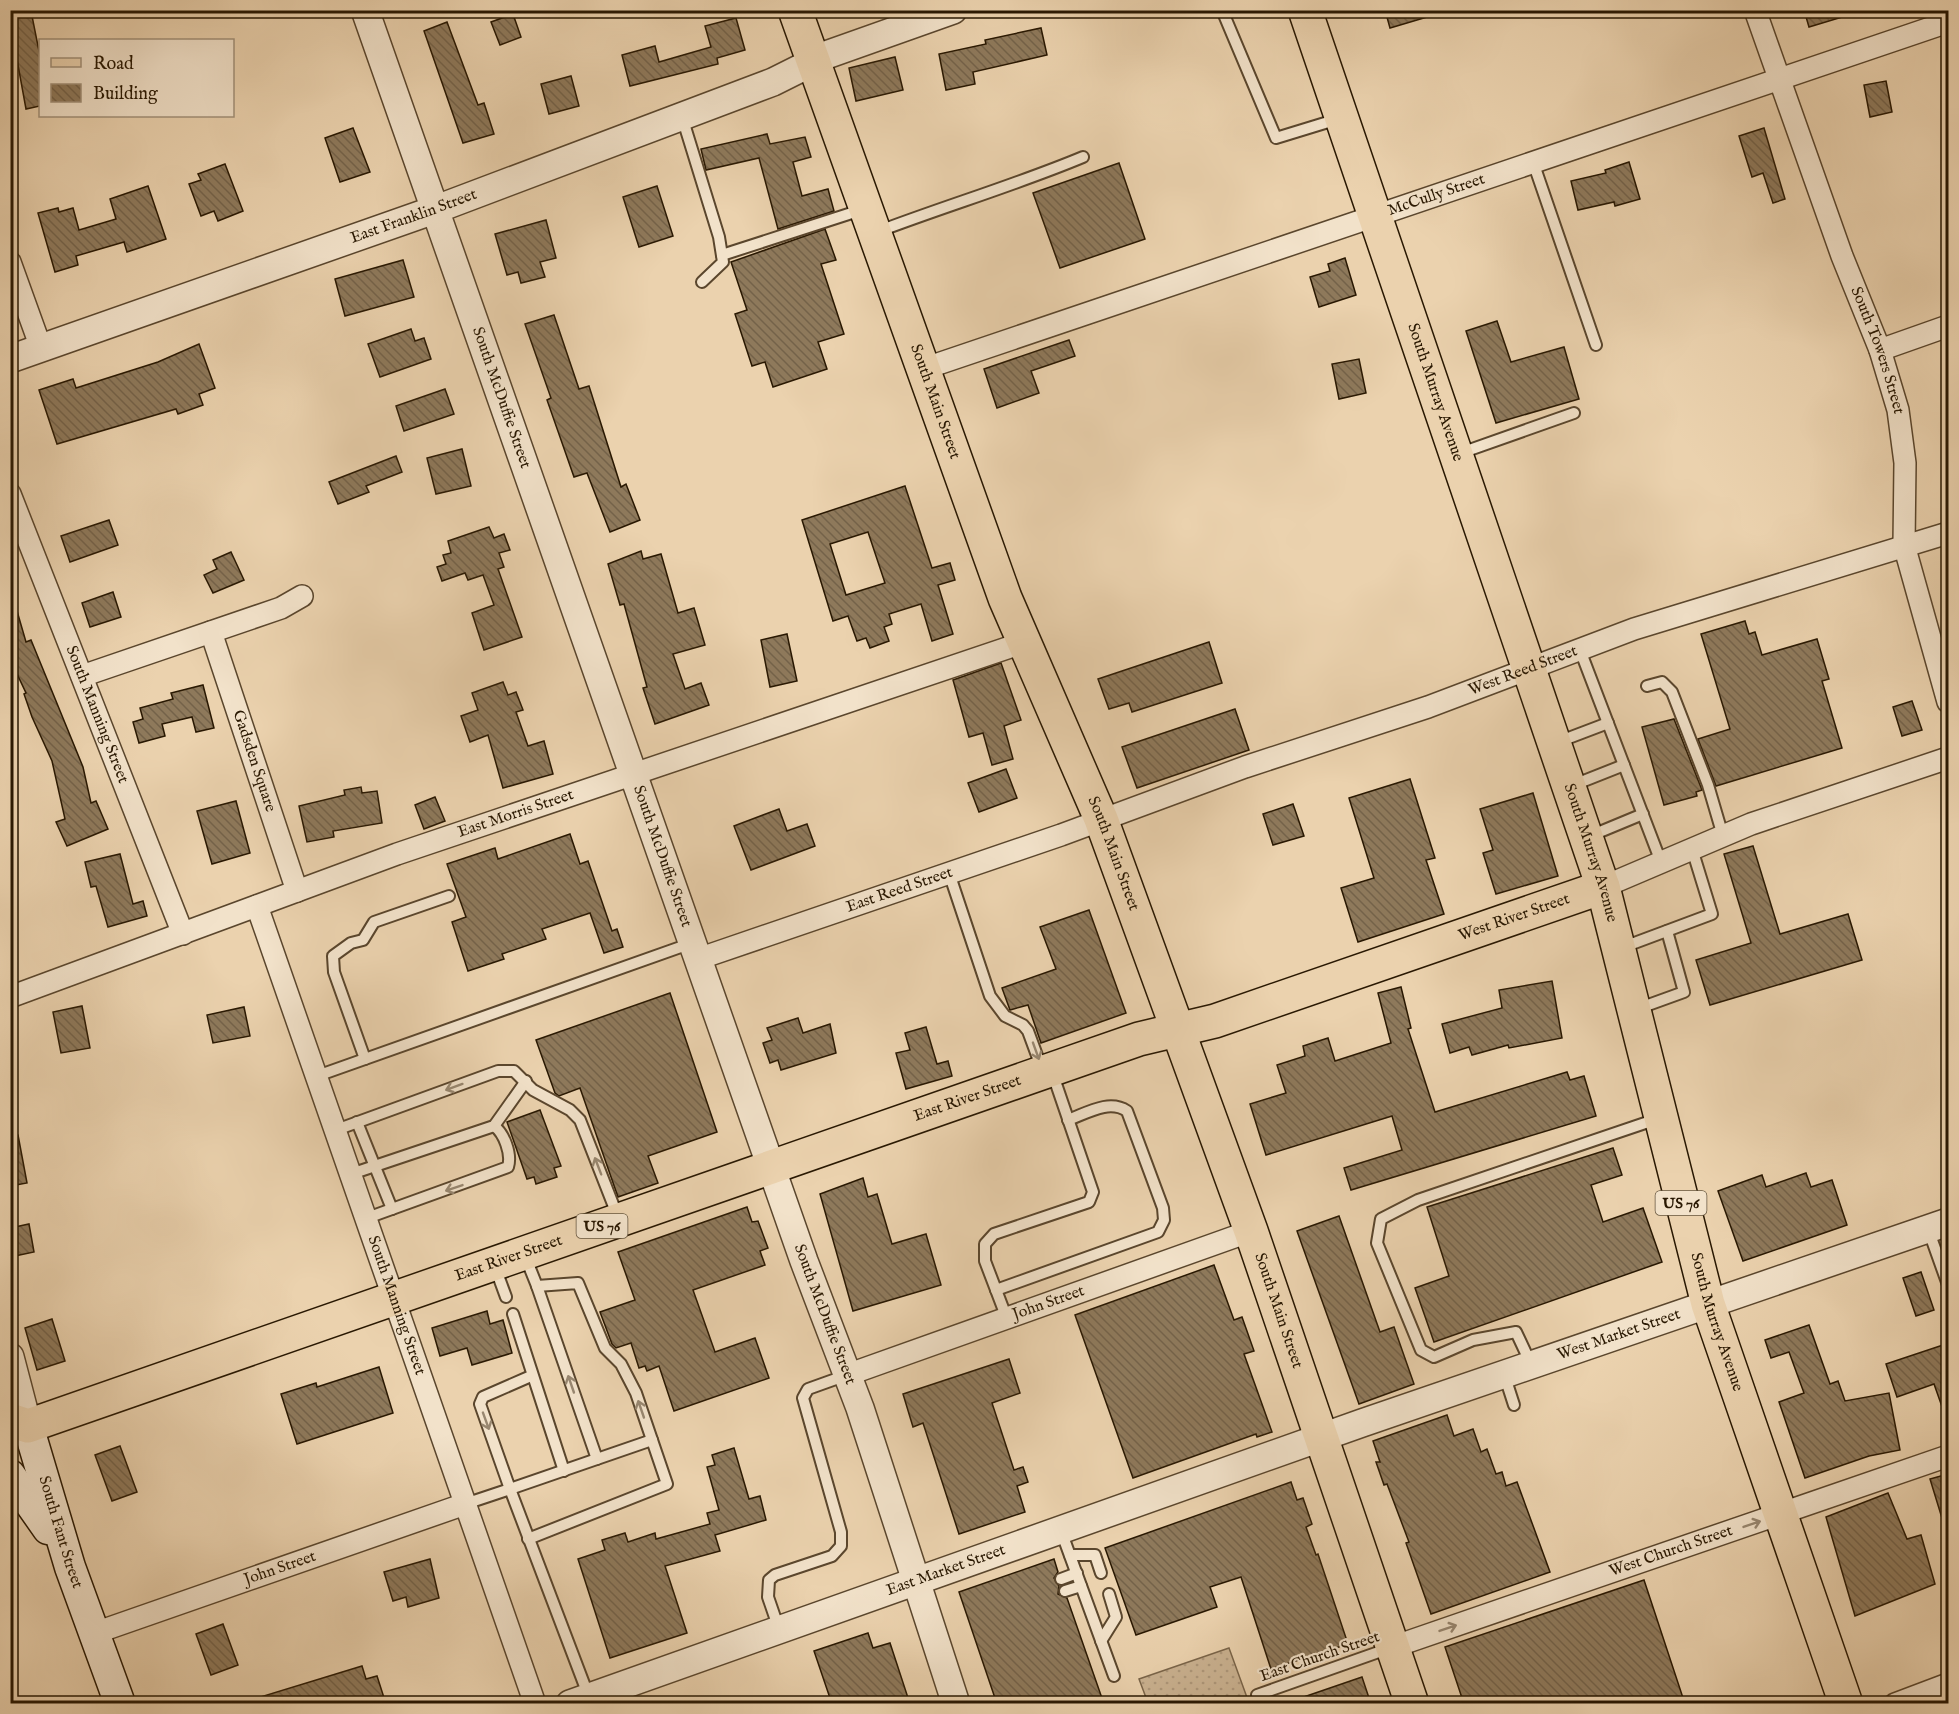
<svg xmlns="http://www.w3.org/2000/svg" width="1959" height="1714" viewBox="0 0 1959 1714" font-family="'IM FELL English',serif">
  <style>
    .park { fill: url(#park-dots); stroke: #7a654a; stroke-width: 1.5 }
    .building { fill: url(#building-back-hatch); stroke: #291802; stroke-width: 1.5; fill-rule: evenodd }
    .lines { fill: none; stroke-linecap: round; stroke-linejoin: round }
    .service-casing { stroke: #5a462d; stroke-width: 14 }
    .minor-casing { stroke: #5a462d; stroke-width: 24 }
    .tertiary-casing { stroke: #5a462d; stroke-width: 30 }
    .secondary-casing { stroke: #291802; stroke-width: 33 }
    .primary-casing { stroke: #291802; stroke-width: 36 }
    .service { stroke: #f2e2ca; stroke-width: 10 }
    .minor { stroke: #f2e2ca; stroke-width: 21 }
    .tertiary { stroke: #f2e2ca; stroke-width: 27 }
    .secondary { stroke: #f2e2ca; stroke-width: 30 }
    .primary { stroke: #ebd2ae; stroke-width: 33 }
    .oneway { stroke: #988770 }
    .labels { text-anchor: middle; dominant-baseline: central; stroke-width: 4.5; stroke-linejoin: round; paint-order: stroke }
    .shield { fill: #f2e2ca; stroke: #65553e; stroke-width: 1.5 }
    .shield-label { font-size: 15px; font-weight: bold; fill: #291802 }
    .street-label { font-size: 16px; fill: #291802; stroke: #f2e2ca }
  </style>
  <defs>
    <pattern id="park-dots" width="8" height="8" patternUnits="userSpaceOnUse" patternTransform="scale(1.5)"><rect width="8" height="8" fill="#cab291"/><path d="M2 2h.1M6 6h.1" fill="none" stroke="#ae987b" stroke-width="1.8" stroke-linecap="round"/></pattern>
    <pattern id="building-back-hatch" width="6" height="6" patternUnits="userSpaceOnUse" patternTransform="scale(1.5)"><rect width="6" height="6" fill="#8e795b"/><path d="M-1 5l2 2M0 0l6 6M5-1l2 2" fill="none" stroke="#746249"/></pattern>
  </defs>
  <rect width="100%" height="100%" fill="#ebd2ae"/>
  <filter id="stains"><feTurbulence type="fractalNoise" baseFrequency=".00333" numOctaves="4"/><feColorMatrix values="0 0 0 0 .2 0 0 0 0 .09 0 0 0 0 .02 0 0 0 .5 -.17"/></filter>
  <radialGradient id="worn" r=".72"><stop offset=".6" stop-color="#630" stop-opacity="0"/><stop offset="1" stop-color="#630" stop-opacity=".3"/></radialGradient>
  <!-- park -->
  <polygon class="park" points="1229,1648 1249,1703 1148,1703 1139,1679"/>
  <!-- building -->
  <g class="building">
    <polygon points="1385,10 1433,10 1434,15 1390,28"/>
    <polygon points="1804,10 1849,10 1849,15 1809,27"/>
    <polygon points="31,11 40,56 40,106 26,109 16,54 14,55 10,40 10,16"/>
    <polygon points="513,14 521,37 500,45 491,22"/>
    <polygon points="736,18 745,50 717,58 718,64 630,86 622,55 655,46 659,62 711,47 705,26"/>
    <polygon points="447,22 478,105 484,103 494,134 463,143 424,31"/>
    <polygon points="1041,28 1047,55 973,72 975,84 946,90 939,54 986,44 985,40"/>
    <polygon points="895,57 903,90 856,101 849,68"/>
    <polygon points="571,76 579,106 549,114 541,84"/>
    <polygon points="1886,81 1892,112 1870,117 1864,85"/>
    <polygon points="353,128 370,172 340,182 325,138"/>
    <polygon points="1764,128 1785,199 1773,203 1763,173 1752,177 1739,136"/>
    <polygon points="767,134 770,144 805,137 811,157 793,162 802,196 828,189 834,211 778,229 759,158 706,170 701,149"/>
    <polygon points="1629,162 1640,199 1615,206 1614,202 1578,210 1571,181 1606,173 1605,170"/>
    <polygon points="1119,163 1145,239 1060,268 1033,193"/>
    <polygon points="225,164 243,211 218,221 214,211 201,216 189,184 201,180 198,174"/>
    <polygon points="148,186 166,239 127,252 124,242 76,256 78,265 55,272 38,213 58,208 59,212 73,208 79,230 116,219 110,199"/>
    <polygon points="657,186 673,236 639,247 623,197"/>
    <polygon points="546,220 556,258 540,262 545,277 521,283 518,272 507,275 495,234"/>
    <polygon points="825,229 836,260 821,264 844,334 818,342 827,369 773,387 765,362 752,366 735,314 747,310 731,262"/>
    <polygon points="1345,258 1356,295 1319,307 1310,277 1330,271 1328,264"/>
    <polygon points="403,260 414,297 345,316 335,279"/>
    <polygon points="554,315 579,389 589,386 621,487 626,484 640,520 610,532 587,473 574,477 547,400 551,398 525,324"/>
    <polygon points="1497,321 1511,362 1564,347 1579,399 1496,423 1466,331"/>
    <polygon points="411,329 415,341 424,338 431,359 380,377 368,344"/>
    <polygon points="1069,340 1075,356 1031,371 1039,393 997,408 984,369"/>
    <polygon points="199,344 215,388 199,394 203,405 178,414 176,409 57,444 39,390 73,379 76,388 158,362"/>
    <polygon points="1359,359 1366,393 1339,399 1332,364"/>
    <polygon points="445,389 454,414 404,431 396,406"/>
    <polygon points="462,449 471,486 436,494 427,458"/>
    <polygon points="396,456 402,472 366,486 369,492 338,504 329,482"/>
    <path d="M905,486L932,568L950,563L955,580L938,585L953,634L932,641L921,604L889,614L892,624L884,627L889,641L870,648L866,638L857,641L848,616L833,621L802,520ZM868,532L885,583L846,595L830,544Z"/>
    <polygon points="109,520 118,545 70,562 61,536"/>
    <polygon points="489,527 494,538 504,534 510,550 499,553 504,567 498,569 522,637 484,650 472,613 494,605 483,575 468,580 465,573 442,581 437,567 446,564 443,555 451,553 448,541"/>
    <polygon points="641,551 643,559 661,554 678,613 694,608 705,645 673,654 685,689 701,683 709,705 655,724 643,688 647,687 624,604 620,605 608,564"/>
    <polygon points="231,552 244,580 213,593 204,575 217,569 213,560"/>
    <polygon points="113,592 121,617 90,627 82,603"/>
    <polygon points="15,604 26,642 31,640 83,767 91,803 96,801 108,829 67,846 56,822 65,819 52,761 32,717 24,694 26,693 10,659 10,605"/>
    <polygon points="1745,621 1749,634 1755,632 1762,655 1817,639 1829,679 1822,681 1842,748 1716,786 1698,739 1730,729 1701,634"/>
    <polygon points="787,634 797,681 770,687 761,640"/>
    <polygon points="1209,642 1222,683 1132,712 1129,703 1109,709 1098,679"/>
    <polygon points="1001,663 1021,720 1004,726 1013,759 992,765 983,733 969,737 953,680"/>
    <polygon points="503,682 508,695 516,692 523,710 516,712 528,746 544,741 553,774 503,788 488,735 470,742 461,716 478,710 472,693"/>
    <polygon points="203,685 214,728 196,732 192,717 162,724 165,736 139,743 133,722 143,719 140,708 173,699 171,693"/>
    <polygon points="1912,701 1922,730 1902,736 1893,707"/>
    <polygon points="1235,709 1249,750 1137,788 1122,747"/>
    <polygon points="1674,719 1702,790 1696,792 1697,796 1664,805 1642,727"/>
    <polygon points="1006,769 1017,798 979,812 968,783"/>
    <polygon points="1410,779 1435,858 1426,860 1444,914 1358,942 1341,888 1374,878 1349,798"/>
    <polygon points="361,787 362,793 377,791 382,823 333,831 334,837 307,842 299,806 345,795 344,790"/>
    <polygon points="1533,793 1558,876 1496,894 1483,853 1493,850 1480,809"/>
    <polygon points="435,797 445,821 424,829 415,805"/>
    <polygon points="236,801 250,853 212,864 197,811"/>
    <polygon points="1293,804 1304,836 1273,845 1263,814"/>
    <polygon points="779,809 787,831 807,824 815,846 751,870 734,826"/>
    <polygon points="570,834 580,864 588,861 612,931 617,929 623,947 604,953 590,913 542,929 546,939 502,954 504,959 468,971 452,922 466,917 447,864 495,848 498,859"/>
    <polygon points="1753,846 1780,934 1848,914 1862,960 1710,1005 1696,960 1751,943 1724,854"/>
    <polygon points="120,854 133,904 143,901 147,916 108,927 96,886 91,887 85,862"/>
    <polygon points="1089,910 1126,1013 1041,1043 1028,1005 1010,1010 1002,988 1056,969 1040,927"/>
    <polygon points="1552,981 1562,1038 1509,1048 1508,1045 1472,1055 1469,1047 1450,1053 1442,1024 1502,1008 1499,990"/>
    <polygon points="1401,987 1411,1028 1408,1029 1435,1112 1567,1072 1570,1080 1584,1076 1596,1116 1351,1190 1344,1168 1402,1150 1392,1116 1266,1155 1250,1104 1286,1093 1277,1065 1305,1056 1303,1046 1328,1038 1335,1061 1391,1043 1378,993"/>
    <polygon points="670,993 717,1132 648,1156 658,1183 618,1197 580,1088 559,1096 555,1093 536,1040"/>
    <polygon points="82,1006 90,1048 61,1053 53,1012"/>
    <polygon points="244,1007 250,1036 213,1043 207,1015"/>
    <polygon points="798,1018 803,1033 830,1024 836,1053 781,1070 778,1060 770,1063 763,1043 772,1040 767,1028"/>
    <polygon points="926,1027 937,1064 948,1061 952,1076 906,1089 896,1053 910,1050 905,1033"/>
    <polygon points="540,1110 561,1166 554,1168 557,1177 536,1184 534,1177 527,1179 507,1122"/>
    <polygon points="18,1135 27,1183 10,1186 10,1136"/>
    <polygon points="1613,1148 1622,1175 1591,1185 1603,1222 1643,1208 1662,1262 1434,1342 1415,1288 1449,1276 1427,1207"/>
    <polygon points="1806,1173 1811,1187 1832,1180 1847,1225 1743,1261 1718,1191 1762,1175 1766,1187"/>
    <polygon points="863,1178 868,1197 877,1194 892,1244 926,1234 941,1285 853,1311 820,1194"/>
    <polygon points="747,1207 752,1222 758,1221 768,1248 760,1251 765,1265 693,1290 715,1352 755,1338 769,1378 674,1411 659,1366 647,1371 645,1366 639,1368 631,1343 616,1348 612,1344 600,1312 635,1300 618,1252"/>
    <polygon points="1339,1216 1380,1332 1394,1327 1414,1384 1359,1404 1297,1231"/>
    <polygon points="29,1224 34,1252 10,1257 10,1228"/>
    <polygon points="1214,1265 1234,1320 1242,1317 1254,1351 1244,1354 1272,1432 1257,1437 1256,1434 1133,1478 1075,1315"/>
    <polygon points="1921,1272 1934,1310 1916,1316 1903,1278"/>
    <polygon points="487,1311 490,1324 503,1320 512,1353 472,1365 467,1348 440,1356 432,1328"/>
    <polygon points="52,1319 65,1361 37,1370 25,1328"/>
    <polygon points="1809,1325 1830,1384 1838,1381 1845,1401 1889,1393 1900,1450 1869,1456 1805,1478 1779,1402 1804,1393 1789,1352 1771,1358 1765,1340"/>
    <polygon points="1946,1344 1948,1352 1948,1418 1946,1418 1934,1384 1897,1397 1886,1364"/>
    <polygon points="1009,1359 1020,1393 992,1403 1014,1470 1023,1467 1028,1482 1017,1486 1025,1512 959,1534 923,1423 913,1427 903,1394"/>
    <polygon points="379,1367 393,1413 297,1444 281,1394 316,1383 317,1387"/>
    <polygon points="1447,1415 1454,1436 1473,1429 1481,1452 1487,1449 1496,1474 1502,1472 1506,1486 1517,1482 1550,1572 1431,1614 1406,1543 1409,1542 1387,1484 1384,1485 1376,1462 1380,1462 1373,1441"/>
    <polygon points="120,1446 137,1492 112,1501 95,1455"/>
    <polygon points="734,1448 749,1499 760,1496 766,1520 715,1535 720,1551 665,1566 687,1633 610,1658 578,1559 605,1550 602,1540 625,1533 628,1542 655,1533 656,1539 710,1524 707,1513 719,1510 707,1467 715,1465 712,1455"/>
    <polygon points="1948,1474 1948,1527 1945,1528 1930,1479"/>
    <polygon points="1291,1482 1297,1500 1303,1498 1312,1524 1306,1527 1316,1555 1318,1554 1348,1644 1271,1669 1241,1577 1210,1587 1217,1607 1136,1635 1105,1548"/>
    <polygon points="1888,1493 1907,1539 1921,1535 1935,1584 1855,1616 1826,1517"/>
    <polygon points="430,1559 439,1598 408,1607 406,1597 393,1601 384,1572"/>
    <polygon points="1054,1559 1058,1572 1054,1578 1059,1586 1058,1594 1067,1598 1104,1704 997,1704 959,1592"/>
    <polygon points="1644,1580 1685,1704 1464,1704 1445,1647"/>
    <polygon points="223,1624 238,1665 211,1675 196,1634"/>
    <polygon points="868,1633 873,1648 890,1643 910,1704 832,1704 814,1651"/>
    <polygon points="362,1666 366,1679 377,1676 386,1704 252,1704 251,1700"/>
    <polygon points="1362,1677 1371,1704 1293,1704 1292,1701"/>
  </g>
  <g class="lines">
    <defs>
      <g id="service">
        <polyline points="1222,10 1276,138 1338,119"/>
        <polyline points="682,117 719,237 723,262 702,282"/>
        <polyline points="1533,162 1596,345"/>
        <path d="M877,232C945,206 1016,185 1083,157"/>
        <polyline points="722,255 861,210"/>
        <polyline points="1458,454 1574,413"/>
        <polyline points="1580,650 1661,862"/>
        <polyline points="1647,686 1662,682 1672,692 1708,785 1723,836"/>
        <polyline points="1558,742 1608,723"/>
        <polyline points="1571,786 1624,765"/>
        <polyline points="1590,836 1643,814"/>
        <polyline points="949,873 990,996 1005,1016 1023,1025 1028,1031 1042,1069"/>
        <polyline points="1621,948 1712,914 1692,849"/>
        <polyline points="1637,1009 1684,992 1667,931"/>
        <polyline points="365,1059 334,972 333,956 351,943 363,940 374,922 449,896"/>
        <polyline points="317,1076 692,943"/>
        <polyline points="357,1122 392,1209"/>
        <polyline points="336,1130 498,1071 514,1071 533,1090 570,1110 580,1120 618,1217"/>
        <polyline points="351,1174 494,1126 526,1081"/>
        <path d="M367,1218L508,1167C512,1154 504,1133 494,1126"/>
        <polyline points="1928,1229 1948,1285"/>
        <polyline points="525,1256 537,1286 578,1283 605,1348 621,1364 636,1393 667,1484 528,1539"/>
        <polyline points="495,1267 506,1297"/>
        <polyline points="537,1286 597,1459"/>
        <path d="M996,1290L1158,1232L1164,1220L1163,1208L1127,1111C1109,1099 1087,1113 1068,1120"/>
        <polyline points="513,1314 564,1471"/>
        <polyline points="1006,1316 985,1261 985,1244 994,1234 1089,1202 1093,1192 1052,1072"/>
        <polyline points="1531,1364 1516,1332 1473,1340 1434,1357 1421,1350 1377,1243 1381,1219 1418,1200 1657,1119"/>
        <polyline points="1504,1374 1514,1405"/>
        <polyline points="531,1376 483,1397 480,1404 510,1489 652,1440"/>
        <polyline points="465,1504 510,1489 589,1697"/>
        <polyline points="1061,1531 1114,1676"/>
        <polyline points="1070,1555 1095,1555 1101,1573"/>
        <polyline points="1061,1579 1077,1573"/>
        <polyline points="1065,1591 1081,1586"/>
        <polyline points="779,1629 768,1597 769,1580 775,1575 832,1556 841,1546 841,1532 803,1398 808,1389 847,1375"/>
        <polyline points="1101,1641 1116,1617 1109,1594"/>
        <polyline points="1257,1695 1390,1648"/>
      </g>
      <g id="minor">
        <path id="s1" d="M1755,10L1842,256L1880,350L1898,410L1905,463L1904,545L1948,702"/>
        <polyline points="10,262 41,348"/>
        <polyline points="1880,350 1948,326"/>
        <path id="s2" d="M923,369L1948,22"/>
        <path id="s3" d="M10,494L183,934"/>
        <path id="s4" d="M211,632L297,891"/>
        <polyline points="82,676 281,608 302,596"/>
        <polyline points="1603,887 1751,824 1948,758"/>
        <path id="s5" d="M257,906L535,1704"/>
        <path id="s6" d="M698,959L1061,835L1245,767L1428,707L1634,629L1948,533"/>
        <path id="s7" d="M10,997L397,854L1025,642"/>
        <path id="s8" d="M847,1375L1251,1231"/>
        <path id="s9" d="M95,1633L465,1504"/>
        <path id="s10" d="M1393,1647L1948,1456"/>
        <polyline points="1895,1704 1948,1684"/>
      </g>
      <g id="tertiary">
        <path id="s11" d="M365,10L804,1261L860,1408L956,1704"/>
        <path id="s12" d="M10,359L434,210L773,82L829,54L953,10"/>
        <polyline points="10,1357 28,1426"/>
        <path id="s13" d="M570,1704L1362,1423L1948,1222"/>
      </g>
      <g id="secondary">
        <path id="s14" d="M28,1426L70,1567L120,1704"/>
        <polyline points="10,1475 48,1529"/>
      </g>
      <g id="primary">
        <path id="s15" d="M795,10L1005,598L1101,819L1251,1231L1412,1704"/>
        <path id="s16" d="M1305,10L1603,887L1708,1304L1846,1704"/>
        <path id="s17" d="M10,1420L28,1426L1139,1039L1215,1021L1603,887"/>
      </g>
    </defs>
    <!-- service casing -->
    <use href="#service" class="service-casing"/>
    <!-- minor casing -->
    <use href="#minor" class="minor-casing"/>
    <!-- tertiary casing -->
    <use href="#tertiary" class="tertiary-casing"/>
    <!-- secondary casing -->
    <use href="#secondary" class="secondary-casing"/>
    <!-- primary casing -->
    <use href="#primary" class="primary-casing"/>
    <!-- service -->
    <use href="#service" class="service"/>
    <!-- minor -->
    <use href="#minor" class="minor"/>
    <!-- tertiary -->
    <use href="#tertiary" class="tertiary"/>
    <!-- secondary -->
    <use href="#secondary" class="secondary"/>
    <!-- primary -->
    <use href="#primary" class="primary"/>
  </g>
  <!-- one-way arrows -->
  <defs><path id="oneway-shaft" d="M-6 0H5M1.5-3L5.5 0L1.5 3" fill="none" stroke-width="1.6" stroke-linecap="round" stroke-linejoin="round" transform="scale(1.5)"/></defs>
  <g class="oneway">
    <use href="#oneway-shaft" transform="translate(1036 1051) rotate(70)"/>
    <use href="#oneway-shaft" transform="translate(454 1087) rotate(160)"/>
    <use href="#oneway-shaft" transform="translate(598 1166) rotate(-111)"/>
    <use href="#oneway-shaft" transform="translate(454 1188) rotate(161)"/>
    <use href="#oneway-shaft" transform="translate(571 1384) rotate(-109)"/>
    <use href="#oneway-shaft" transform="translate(641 1409) rotate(-109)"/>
    <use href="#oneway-shaft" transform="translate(486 1421) rotate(70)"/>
    <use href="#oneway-shaft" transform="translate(1752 1524) rotate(-19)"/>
    <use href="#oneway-shaft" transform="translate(1448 1628) rotate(-19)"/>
  </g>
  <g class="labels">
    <!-- shield labels -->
    <g class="shield">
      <rect x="1655.5" y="1191" width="51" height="24" rx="4.5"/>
      <rect x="576.5" y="1214" width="51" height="24" rx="4.5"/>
    </g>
    <g class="shield-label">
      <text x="1681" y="1203">US 76</text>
      <text x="602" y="1226">US 76</text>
    </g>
    <!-- street labels -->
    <g class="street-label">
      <text stroke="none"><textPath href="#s2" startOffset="542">McCully Street</textPath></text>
      <text stroke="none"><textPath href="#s12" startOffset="428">East Franklin Street</textPath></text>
      <text stroke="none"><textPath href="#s1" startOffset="362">South Towers Street</textPath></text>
      <text stroke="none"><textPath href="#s16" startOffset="404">South Murray Avenue</textPath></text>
      <text stroke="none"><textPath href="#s11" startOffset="411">South McDuffie Street</textPath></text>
      <text stroke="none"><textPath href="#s15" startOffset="416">South Main Street</textPath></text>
      <text stroke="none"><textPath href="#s6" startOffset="874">West Reed Street</textPath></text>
      <text stroke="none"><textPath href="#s3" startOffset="237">South Manning Street</textPath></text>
      <text stroke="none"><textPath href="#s4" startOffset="136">Gadsden Square</textPath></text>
      <text stroke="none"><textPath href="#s7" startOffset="538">East Morris Street</textPath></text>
      <text stroke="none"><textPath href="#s15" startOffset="902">South Main Street</textPath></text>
      <text stroke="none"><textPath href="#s16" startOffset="890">South Murray Avenue</textPath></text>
      <text stroke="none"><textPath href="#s11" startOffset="897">South McDuffie Street</textPath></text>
      <text stroke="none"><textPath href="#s6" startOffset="213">East Reed Street</textPath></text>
      <text stroke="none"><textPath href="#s17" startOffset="1590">West River Street</textPath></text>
      <text stroke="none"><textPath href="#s17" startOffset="1014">East River Street</textPath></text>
      <text stroke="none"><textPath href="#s17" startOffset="528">East River Street</textPath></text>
      <text stroke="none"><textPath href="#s8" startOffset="214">John Street</textPath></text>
      <text stroke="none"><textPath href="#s5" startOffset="423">South Manning Street</textPath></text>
      <text stroke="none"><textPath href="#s15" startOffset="1388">South Main Street</textPath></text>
      <text stroke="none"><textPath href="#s11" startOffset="1383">South McDuffie Street</textPath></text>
      <text stroke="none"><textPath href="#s16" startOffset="1376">South Murray Avenue</textPath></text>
      <text stroke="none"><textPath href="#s13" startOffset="1112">West Market Street</textPath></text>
      <text stroke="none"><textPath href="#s14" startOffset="111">South Fant Street</textPath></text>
      <text stroke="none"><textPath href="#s10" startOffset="294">West Church Street</textPath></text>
      <text stroke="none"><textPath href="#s9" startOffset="196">John Street</textPath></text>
      <text stroke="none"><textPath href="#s13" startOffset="399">East Market Street</textPath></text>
      <text transform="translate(1320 1657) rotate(-19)">East Church Street</text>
    </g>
  </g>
  <!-- margin -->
  <rect width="1959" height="1714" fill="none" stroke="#ebd2ae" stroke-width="36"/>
  <rect x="12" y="12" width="1935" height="1690" fill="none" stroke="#291802" stroke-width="3"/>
  <rect x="18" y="18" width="1923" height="1678" fill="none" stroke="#291802" stroke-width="1.5"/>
  <!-- legend -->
  <rect x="39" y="39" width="195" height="78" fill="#f2e2ca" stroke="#a2917a" stroke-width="1.5"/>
  <rect x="51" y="58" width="30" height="9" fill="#ebd2ae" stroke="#a2917a" stroke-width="1.5"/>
  <text x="93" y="69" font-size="18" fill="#291802">Road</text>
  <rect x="51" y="84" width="30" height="18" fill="url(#building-back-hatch)" stroke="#a2917a" stroke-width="1.5"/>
  <text x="93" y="99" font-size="18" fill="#291802">Building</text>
  <rect width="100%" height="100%" filter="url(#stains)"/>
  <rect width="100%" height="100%" fill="url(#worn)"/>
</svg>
